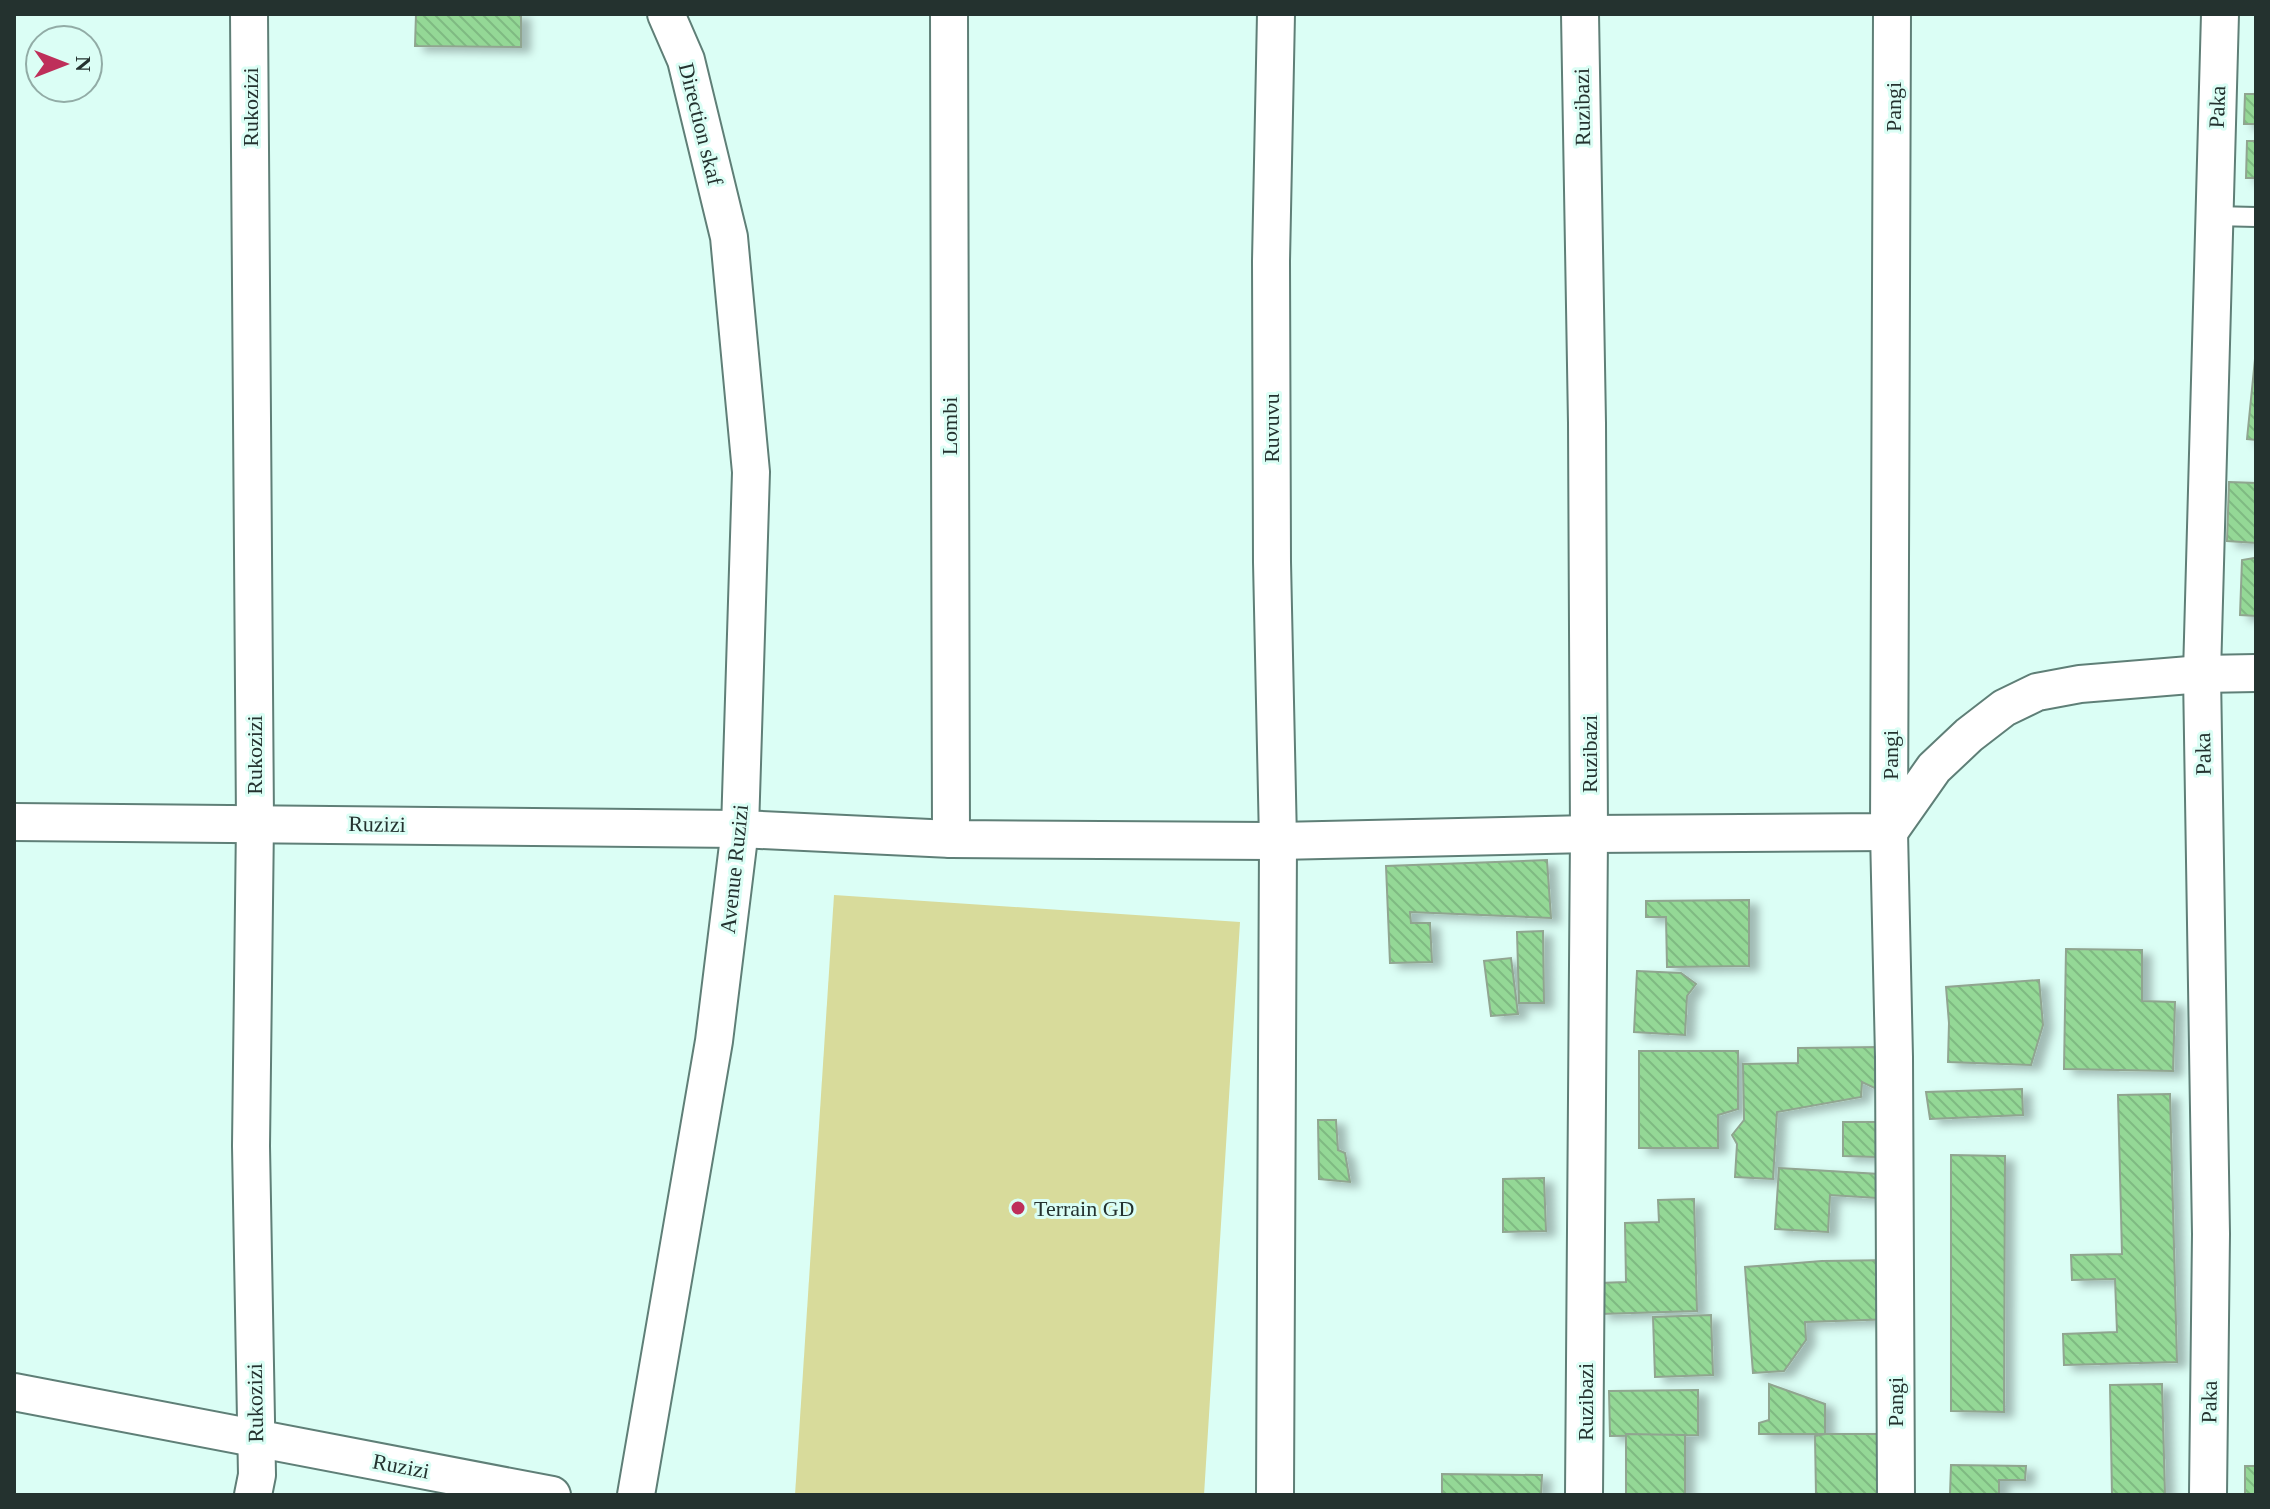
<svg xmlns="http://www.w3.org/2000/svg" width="2270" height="1509" viewBox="0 0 2270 1509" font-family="Georgia,serif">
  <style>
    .park { fill: #d8db9b }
    .building { fill: url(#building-back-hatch); stroke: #90a590; stroke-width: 2; filter: url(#shadow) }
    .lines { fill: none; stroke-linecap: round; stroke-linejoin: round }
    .lane-casing { stroke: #5f7f77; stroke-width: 22 }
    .street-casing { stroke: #5f7f77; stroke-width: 40 }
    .lane { stroke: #fff; stroke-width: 18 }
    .street { stroke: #fff; stroke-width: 36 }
    .poi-dot { fill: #be2f5a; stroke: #dbfef5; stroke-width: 3 }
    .labels { text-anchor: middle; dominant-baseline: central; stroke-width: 6; stroke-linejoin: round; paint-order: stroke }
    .street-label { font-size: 22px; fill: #24322f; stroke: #dbfef5 }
    .poi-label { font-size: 22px; fill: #24322f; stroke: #dbfef5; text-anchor: start }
  </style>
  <defs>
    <pattern id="building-back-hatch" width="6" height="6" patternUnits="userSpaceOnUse" patternTransform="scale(2)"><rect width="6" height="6" fill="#94d896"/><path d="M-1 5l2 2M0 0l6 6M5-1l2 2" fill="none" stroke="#7fba82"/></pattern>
    <filter id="shadow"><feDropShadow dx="9" dy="5" stdDeviation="4" flood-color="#0004"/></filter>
  </defs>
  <rect width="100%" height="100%" fill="#dbfef5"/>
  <!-- park -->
  <polygon class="park" points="834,895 1240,922 1204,1495 795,1495"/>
  <!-- building -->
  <g class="building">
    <polygon points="416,14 521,14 521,47 415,46"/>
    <polygon points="2245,94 2256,94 2256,124 2244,124"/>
    <polygon points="2247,141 2256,141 2256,178 2246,178"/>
    <polygon points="2255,359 2256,359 2256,440 2247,439"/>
    <polygon points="2229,482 2256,483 2256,543 2227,541"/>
    <polygon points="2254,558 2256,558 2256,616 2240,615 2242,560"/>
    <polygon points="1547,860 1551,918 1410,912 1411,923 1430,923 1432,962 1390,963 1386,866"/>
    <polygon points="1749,900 1749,966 1667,967 1666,917 1646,917 1646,901"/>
    <polygon points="1543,931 1544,1003 1519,1003 1517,932"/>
    <polygon points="2066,949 2142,950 2142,1001 2175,1002 2173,1071 2064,1069"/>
    <polygon points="1511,958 1518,1014 1491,1016 1484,961"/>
    <polygon points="1637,971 1681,973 1696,984 1687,996 1685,1035 1634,1032"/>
    <polygon points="2039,980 2043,1025 2031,1065 1948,1062 1949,1023 1946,987"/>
    <polygon points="1880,1047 1881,1091 1862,1082 1861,1097 1777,1112 1773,1179 1735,1177 1737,1144 1732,1135 1744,1120 1743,1064 1798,1063 1798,1048"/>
    <polygon points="1639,1051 1738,1051 1738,1109 1718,1115 1718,1148 1639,1148"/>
    <polygon points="2022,1089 2023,1115 1930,1119 1926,1092"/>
    <polygon points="2170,1094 2177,1362 2064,1365 2063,1334 2117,1332 2115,1279 2072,1280 2071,1255 2122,1254 2118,1095"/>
    <polygon points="1318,1120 1336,1120 1338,1150 1345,1153 1350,1182 1319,1179"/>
    <polygon points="1843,1122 1877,1122 1876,1157 1843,1156"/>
    <polygon points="1951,1155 2005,1156 2004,1412 1951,1411"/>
    <polygon points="1779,1168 1879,1174 1877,1198 1830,1195 1828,1232 1775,1229"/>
    <polygon points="1544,1178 1546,1231 1503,1232 1503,1179"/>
    <polygon points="1694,1199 1697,1311 1600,1314 1599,1283 1626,1282 1625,1223 1659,1222 1658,1200"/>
    <polygon points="1894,1260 1895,1319 1805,1322 1806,1340 1784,1371 1753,1373 1745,1267 1822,1261"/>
    <polygon points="1711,1315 1713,1375 1655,1377 1653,1317"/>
    <polygon points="1769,1384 1825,1404 1825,1434 1759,1434 1759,1423 1769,1420"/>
    <polygon points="2162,1384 2165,1495 2112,1495 2110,1385"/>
    <polygon points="1698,1390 1698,1435 1610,1436 1609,1391"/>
    <polygon points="1626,1434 1685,1435 1685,1495 1626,1495"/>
    <polygon points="1825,1434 1879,1434 1880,1495 1816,1495 1815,1436"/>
    <polygon points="1951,1465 2026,1466 2025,1480 1999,1480 1999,1495 2013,1495 1950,1495"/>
    <rect x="2245" y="1466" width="11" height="29"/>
    <polygon points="1442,1474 1542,1475 1541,1495 1442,1495"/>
  </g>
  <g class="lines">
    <defs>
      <polyline id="lane" points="2214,216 2256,217"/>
      <g id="street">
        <polyline points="249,14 255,822 251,1146 257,1475 253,1495"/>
        <polyline points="949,14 951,839"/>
        <polyline points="1580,14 1587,423 1589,834 1584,1495"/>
        <polyline points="1892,14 1889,832 1894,1057 1896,1495"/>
        <polyline points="14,822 740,829 951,839 1278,841 1589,834 1889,832 1934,768 1969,735 2004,708 2037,692 2080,684 2202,674 2256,673"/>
        <polyline points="14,1392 552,1495"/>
        <polyline points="636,1495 714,1041 740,829 751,472 729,237 686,60 666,14"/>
        <polyline points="1275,1495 1278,841 1272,562 1271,261 1276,14"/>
        <polyline points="2208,1495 2211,1234 2202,674 2220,14"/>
      </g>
    </defs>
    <!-- lane casing -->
    <use href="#lane" class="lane-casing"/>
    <!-- street casing -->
    <use href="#street" class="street-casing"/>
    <!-- lane -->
    <use href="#lane" class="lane"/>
    <!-- street -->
    <use href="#street" class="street"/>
  </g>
  <!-- markers -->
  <circle class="poi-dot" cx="1018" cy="1208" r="8"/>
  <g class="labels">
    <!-- street labels -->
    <g class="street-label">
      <text transform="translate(250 107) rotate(-90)">Rukozizi</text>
      <text transform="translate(1582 107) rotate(-91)">Ruzibazi</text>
      <text transform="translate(1893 107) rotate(-90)">Pangi</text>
      <text transform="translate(2217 107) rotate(-88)">Paka</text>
      <text transform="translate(701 124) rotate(76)">Direction skaf</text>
      <text transform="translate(949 426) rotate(-90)">Lombi</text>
      <text transform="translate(1271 428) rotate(-90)">Ruvuvu</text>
      <text transform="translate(1589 754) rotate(-90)">Ruzibazi</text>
      <text transform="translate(2203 754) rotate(-91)">Paka</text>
      <text transform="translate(254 755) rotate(-90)">Rukozizi</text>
      <text transform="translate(1890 755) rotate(-90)">Pangi</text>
      <text transform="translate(377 824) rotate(1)">Ruzizi</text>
      <text transform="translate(734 869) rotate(-84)">Avenue Ruzizi</text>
      <text transform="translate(1585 1402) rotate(-90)">Ruzibazi</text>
      <text transform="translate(1895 1402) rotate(-90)">Pangi</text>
      <text transform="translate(2209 1402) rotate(-89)">Paka</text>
      <text transform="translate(255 1403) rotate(-91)">Rukozizi</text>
      <text transform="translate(401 1466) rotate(11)">Ruzizi</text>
    </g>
    <!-- poi labels -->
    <g class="poi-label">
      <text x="1034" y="1208">Terrain GD</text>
    </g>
  </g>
  <!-- border -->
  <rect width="2270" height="1509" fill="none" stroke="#24322f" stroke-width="32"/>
  <!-- north arrow -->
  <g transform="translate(64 64) rotate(90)"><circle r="38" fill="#dbfef5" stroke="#92aca6" stroke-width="2"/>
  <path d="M0-6L14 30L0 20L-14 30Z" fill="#be2f5a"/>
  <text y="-12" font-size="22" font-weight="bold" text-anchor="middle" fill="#24322f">N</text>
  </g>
</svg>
